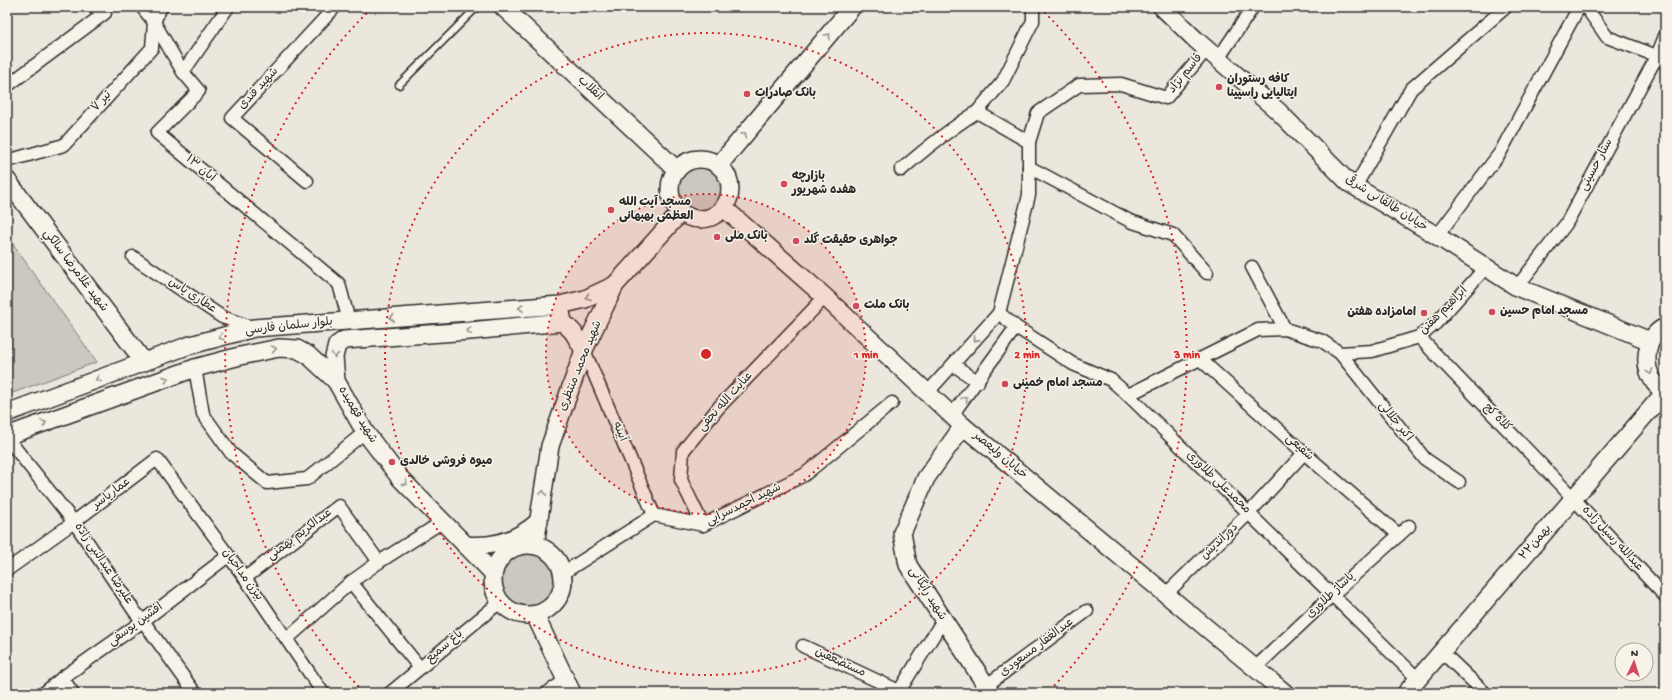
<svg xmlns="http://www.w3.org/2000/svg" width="1672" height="700" viewBox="0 0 1672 700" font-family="'Gochi Hand','Playpen Sans Arabic',sans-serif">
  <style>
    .green { fill: #cbc8bf; stroke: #7b7a75 }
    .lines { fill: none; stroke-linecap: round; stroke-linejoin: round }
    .lane-casing { stroke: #2b2b2b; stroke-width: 9 }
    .street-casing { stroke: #2b2b2b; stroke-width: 15 }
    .secondary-casing { stroke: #2b2b2b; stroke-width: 20 }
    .lane { stroke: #f7f3e8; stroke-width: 6 }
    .street { stroke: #f7f3e8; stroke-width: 12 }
    .secondary { stroke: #f7f3e8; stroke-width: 17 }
    .oneway { stroke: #918f8a }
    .ring { fill: none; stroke: #d62828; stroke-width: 2; stroke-dasharray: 2 4 }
    .poi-dot { fill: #d1495b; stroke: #f7f3e8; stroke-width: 1.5 }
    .labels { text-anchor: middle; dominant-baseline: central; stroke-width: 3; stroke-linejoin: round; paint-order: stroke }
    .street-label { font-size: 12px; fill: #2b2b2b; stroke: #f7f3e8 }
    .poi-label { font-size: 12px; font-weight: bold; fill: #2b2b2b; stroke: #f7f3e8; text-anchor: start }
    .centre { fill: #d62828; stroke: #f7f3e8; stroke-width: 2 }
    .ring-label { font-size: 12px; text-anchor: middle; font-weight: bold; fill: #d62828; stroke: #f7f3e8; stroke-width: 3; stroke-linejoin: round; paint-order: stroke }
  </style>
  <rect width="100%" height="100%" fill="#ebe7dd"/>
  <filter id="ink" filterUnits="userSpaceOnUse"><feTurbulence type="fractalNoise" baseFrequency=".025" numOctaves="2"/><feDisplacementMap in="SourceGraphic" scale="8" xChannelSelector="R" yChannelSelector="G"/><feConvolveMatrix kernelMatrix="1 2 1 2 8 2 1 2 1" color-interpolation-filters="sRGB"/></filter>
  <g filter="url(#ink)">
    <!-- green -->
    <g class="green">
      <circle cx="701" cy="190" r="26"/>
      <polygon points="7,236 97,362 7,395"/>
      <circle cx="527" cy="580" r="27"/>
    </g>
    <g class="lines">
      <defs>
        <polyline id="lane" points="399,85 477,7"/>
        <g id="street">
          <polyline points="142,7 154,22 183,72"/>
          <polyline points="228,7 183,72 199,91 157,133 339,284 349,321"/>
          <polyline points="1586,7 1607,37 1657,56 1665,63"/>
          <polyline points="1218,59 1253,7"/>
          <polyline points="7,86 105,13 95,7"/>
          <polyline points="1029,142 977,112 1003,81 1033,21 1033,7"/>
          <polyline points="7,161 64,145 152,48 154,22 161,7"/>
          <polyline points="1029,167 1130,221 1173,235 1207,273"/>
          <path d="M901,170C925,149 950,129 977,112"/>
          <polyline points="307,181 232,118 335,7"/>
          <polyline points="1355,187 1411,89 1506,7"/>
          <polyline points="1437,236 1500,153 1579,7"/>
          <polyline points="133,257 222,317 254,328"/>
          <polyline points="1252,267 1285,329"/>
          <polyline points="1517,287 1566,224 1657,56 1665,36"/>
          <polyline points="999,313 1016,327 1073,364 1111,380 1128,395 1418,679"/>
          <polyline points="1419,337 1574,499 1665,596"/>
          <polyline points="584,350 654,515"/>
          <polyline points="1340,353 1425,459 1459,482"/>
          <polyline points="1200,359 1304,453 1399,535"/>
          <polyline points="954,365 978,382"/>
          <polyline points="195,368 203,414 231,453 267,483 307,479 365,432"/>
          <polyline points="928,392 999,313 1029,195 1029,142 1038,113 1079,85 1121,84 1166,98 1207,49"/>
          <polyline points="1128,395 1258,330 1285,329 1322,341 1340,353 1372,351 1419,337 1436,323 1486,267"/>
          <polyline points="952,415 1016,327"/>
          <polyline points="7,438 74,522 135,612 143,621 195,693"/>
          <polyline points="703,525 681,480 683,451 719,407 825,297"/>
          <polyline points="7,570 74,522 157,459 245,578 323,693"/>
          <polyline points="563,573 654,515 703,525 804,475 892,403"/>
          <polyline points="245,578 339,506 379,562"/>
          <polyline points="351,582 420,668"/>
          <polyline points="1166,594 1249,513 1304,453"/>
          <polyline points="287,639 351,582 379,562 442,522"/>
          <polyline points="803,646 899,691"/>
          <polyline points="1442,652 1485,693"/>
          <polyline points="1255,668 1332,595 1409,526"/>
          <polyline points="62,678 73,693"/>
          <polyline points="987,685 1087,611"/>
          <polyline points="44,693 62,678 143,621 228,556"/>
          <polyline points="390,693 500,602"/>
          <polyline points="547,693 566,680"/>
          <polyline points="898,693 943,620"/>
        </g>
        <g id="secondary">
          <polyline points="503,7 677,170"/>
          <polyline points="1162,7 1196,40 1278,111 1349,183 1437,236 1517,287 1650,341"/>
          <circle cx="700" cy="189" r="30"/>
          <polyline points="719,165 852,7"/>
          <polyline points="7,180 144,362"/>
          <polyline points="724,208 825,297 963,426 1285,693"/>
          <polyline points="561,312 563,322 573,332 584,350"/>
          <path d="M1665,327C1645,337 1642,364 1654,382C1656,386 1661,389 1665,392"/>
          <polyline points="7,413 187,346 254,328 560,305 585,299 615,285"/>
          <polyline points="963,426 926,478 902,533 908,565 991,693"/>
          <polyline points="7,436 195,368 240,356 279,348 297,349 308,355 336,381"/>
          <circle cx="528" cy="580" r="35"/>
          <path d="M465,545C493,548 518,540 539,521"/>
          <polyline points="535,545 550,446 584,350 615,285 681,212"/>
          <polyline points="493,573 400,478 365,432 336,381 334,357 337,345 344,340 470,331 563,322"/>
          <polyline points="535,615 572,693"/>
          <polyline points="1406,693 1665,392"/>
        </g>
      </defs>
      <!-- lane casing -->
      <use href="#lane" class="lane-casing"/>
      <!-- street casing -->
      <use href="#street" class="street-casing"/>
      <!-- secondary casing -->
      <use href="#secondary" class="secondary-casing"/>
      <!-- lane -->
      <use href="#lane" class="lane"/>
      <!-- street -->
      <use href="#street" class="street"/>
      <!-- secondary -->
      <use href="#secondary" class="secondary"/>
    </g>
    <!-- one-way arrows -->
    <defs><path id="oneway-chevron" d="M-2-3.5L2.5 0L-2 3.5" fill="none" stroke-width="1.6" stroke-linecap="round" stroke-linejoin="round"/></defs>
    <g class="oneway">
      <use href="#oneway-chevron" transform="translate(828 36) rotate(-50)"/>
      <use href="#oneway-chevron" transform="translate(744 135) rotate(-50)"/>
      <use href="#oneway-chevron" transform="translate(588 297) rotate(157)"/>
      <use href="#oneway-chevron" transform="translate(521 308) rotate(176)"/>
      <use href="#oneway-chevron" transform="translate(392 318) rotate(176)"/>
      <use href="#oneway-chevron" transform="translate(469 331) rotate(175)"/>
      <use href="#oneway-chevron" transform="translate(221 337) rotate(165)"/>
      <use href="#oneway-chevron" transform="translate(976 339) rotate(131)"/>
      <use href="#oneway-chevron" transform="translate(274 349) rotate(-10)"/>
      <use href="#oneway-chevron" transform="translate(335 355) rotate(95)"/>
      <use href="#oneway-chevron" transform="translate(1650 372) rotate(69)"/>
      <use href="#oneway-chevron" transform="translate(98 379) rotate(160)"/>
      <use href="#oneway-chevron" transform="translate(166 379) rotate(-20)"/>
      <use href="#oneway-chevron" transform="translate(965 399) rotate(-53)"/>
      <use href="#oneway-chevron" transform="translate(44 423) rotate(-20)"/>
      <use href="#oneway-chevron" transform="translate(405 483) rotate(46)"/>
      <use href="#oneway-chevron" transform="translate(543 493) rotate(-82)"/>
    </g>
  </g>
  <!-- distance rings -->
  <circle cx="706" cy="354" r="160" fill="#d62828" fill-opacity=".12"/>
  <g class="ring">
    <circle cx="706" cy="354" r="160"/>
    <circle cx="706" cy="354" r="321"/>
    <path d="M363 691A481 481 0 0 1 372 8M1040 8A481 481 0 0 1 1049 691"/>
  </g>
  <!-- markers -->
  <g class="poi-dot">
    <circle cx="1219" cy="87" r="4"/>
    <circle cx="747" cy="94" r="4"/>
    <circle cx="784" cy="184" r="4"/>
    <circle cx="611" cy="210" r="4"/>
    <circle cx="717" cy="237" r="4"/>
    <circle cx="796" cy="241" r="4"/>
    <circle cx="856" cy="306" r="4"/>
    <circle cx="1492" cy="312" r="4"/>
    <circle cx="1424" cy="313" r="4"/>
    <circle cx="1005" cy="384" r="4"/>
    <circle cx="392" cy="462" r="4"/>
  </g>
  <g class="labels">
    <!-- street labels -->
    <g class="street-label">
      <text transform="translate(1186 74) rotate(-51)">قاسم نژاد</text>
      <text transform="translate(259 89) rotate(-47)">شهید قندی</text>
      <text transform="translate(590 89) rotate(43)">انقلاب</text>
      <text transform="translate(102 102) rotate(-47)">۷ تیر</text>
      <text transform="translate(1597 165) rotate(-62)">ستار حسینی</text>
      <text transform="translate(200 169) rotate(40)">۱۳ آبان</text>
      <text transform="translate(1386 204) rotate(32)">خیابان طالقانی شرقی</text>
      <text transform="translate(75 271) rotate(53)">شهید غلامرضا سالکي</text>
      <text transform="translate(192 296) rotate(33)">عطاری یاس</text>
      <text transform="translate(1444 311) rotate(-45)">ابراهیم هفتن</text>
      <text transform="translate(289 327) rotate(-6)">بلوار سلمان فارسی</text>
      <text transform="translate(581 366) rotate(-68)">شهید محمد منتظری</text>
      <text transform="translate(726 402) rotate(-48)">عنایت الله نجفی</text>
      <text transform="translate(357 415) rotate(59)">شهید فهمیده</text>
      <text transform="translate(1497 418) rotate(46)">کلاه کج</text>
      <text transform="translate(1395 422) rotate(51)">اکبر جلالی</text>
      <text transform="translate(619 432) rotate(67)">آبینه</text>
      <text transform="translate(1299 448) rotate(42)">شفیعی</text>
      <text transform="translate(1000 456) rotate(40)">خیابان ولیعصر</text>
      <text transform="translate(1218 483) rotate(44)">محمدعلی طلاوری</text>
      <text transform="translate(112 494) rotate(-37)">عماریاسر</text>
      <text transform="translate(744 505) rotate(-26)">شهید احمدسرایی</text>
      <text transform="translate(300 535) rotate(-37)">عبدالکریم بهمنی</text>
      <text transform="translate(1612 539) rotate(47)">عبدالله رسیل زاده</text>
      <text transform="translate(1220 542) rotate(-44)">دوراندیش</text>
      <text transform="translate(1536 543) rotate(-49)">۲۲بهمن</text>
      <text transform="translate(103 564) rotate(56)">علیرضا عبدالنبی زاده</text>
      <text transform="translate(242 575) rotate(54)">بیژن مداحیان</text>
      <text transform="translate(927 594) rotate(58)">شهید رایگانی</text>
      <text transform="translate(1331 596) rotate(-43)">پاساژ طلاوری</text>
      <text transform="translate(136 625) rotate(-36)">افشین یوسفی</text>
      <text transform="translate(445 647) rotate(-40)">باغ سمیع</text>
      <text transform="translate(1037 648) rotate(-37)">عبدالغفار مسعودی</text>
      <text transform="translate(840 663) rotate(25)">مستضعفین</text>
    </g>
    <!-- poi labels -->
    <g class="poi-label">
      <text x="1227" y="80">کافه رستوران<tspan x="1227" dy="14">ایتالیایی راسپینا</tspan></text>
      <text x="755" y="94">بانک صادرات</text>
      <text x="792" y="177">بازارچه<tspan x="792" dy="14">هفده شهریور</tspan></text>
      <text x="619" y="203">مسجد آیت الله<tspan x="619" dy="14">العظمی بهبهانی</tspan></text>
      <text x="725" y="237">بانک ملی</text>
      <text x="804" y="241">جواهری حقیقت گلد</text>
      <text x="864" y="306">بانک ملت</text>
      <text x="1500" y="312">مسجد امام حسین</text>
      <text x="1416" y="313" text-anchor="end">امامزاده هفتن</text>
      <text x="1013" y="384">مسجد امام خمینی</text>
      <text x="400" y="462">میوه فروشی خالدی</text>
    </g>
  </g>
  <circle cx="706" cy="354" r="6" class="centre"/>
  <g class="ring-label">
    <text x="866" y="358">1 min</text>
    <text x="1027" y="358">2 min</text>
    <text x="1187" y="358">3 min</text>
  </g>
  <!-- margin -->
  <rect width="1672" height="700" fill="none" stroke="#f7f3e8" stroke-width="24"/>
  <rect x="12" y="12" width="1648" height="676" fill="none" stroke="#2b2b2b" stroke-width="1.5" filter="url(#ink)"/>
  <!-- north arrow -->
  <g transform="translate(1634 662) rotate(4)"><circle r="19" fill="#f7f3e8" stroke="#a5a39c"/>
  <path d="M0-3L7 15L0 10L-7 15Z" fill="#d1495b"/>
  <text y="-6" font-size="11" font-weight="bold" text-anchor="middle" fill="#2b2b2b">N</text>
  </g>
</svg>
